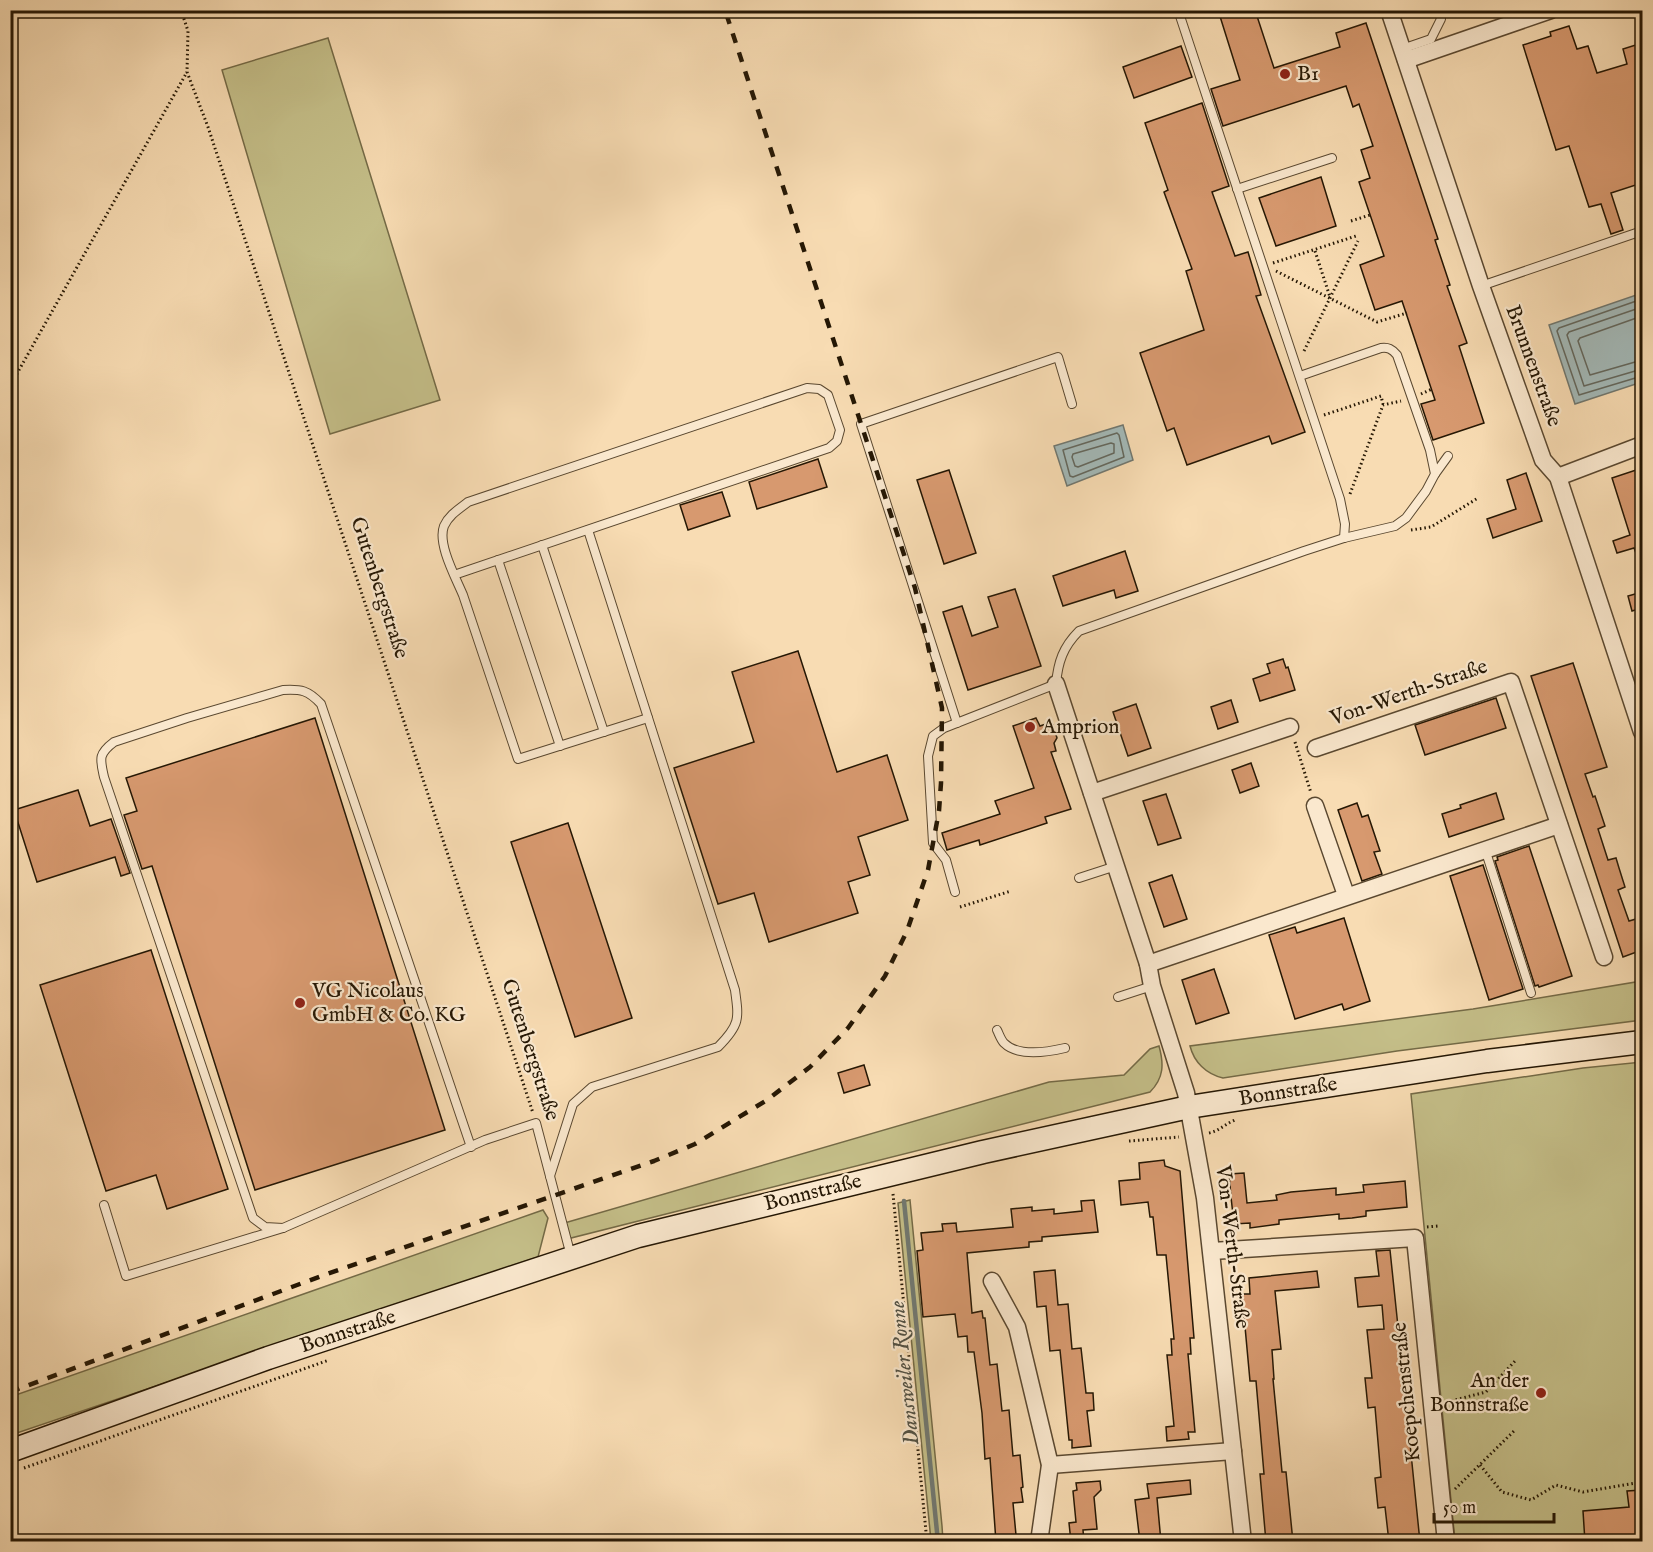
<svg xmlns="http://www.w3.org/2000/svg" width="1653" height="1552" viewBox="0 0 1653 1552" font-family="'IM FELL English',serif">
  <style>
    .green { fill: #c4be88; stroke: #746a46; stroke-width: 1.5 }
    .water { fill: #a3b9b8; stroke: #717870; stroke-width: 1.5 }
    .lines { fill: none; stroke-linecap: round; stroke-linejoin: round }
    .shore { stroke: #64685e; stroke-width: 1.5 }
    .stream { stroke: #717870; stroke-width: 4.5 }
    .building { fill: #d7996f; stroke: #251704; stroke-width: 1.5 }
    .lane-casing { stroke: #5a4830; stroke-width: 10 }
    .street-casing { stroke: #5a4830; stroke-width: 19 }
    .secondary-casing { stroke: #251704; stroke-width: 25 }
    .path { stroke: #251704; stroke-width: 3; stroke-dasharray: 1.5 3; stroke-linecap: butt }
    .lane { stroke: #fae8ce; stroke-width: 8 }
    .street { stroke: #fae8ce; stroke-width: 16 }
    .secondary { stroke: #fae8ce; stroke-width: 22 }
    .rail { stroke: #251704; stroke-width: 4.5; stroke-dasharray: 10 10; stroke-linecap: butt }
    .poi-dot { fill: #8f2418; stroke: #fae8ce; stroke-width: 2 }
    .labels { text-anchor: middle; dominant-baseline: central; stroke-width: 4.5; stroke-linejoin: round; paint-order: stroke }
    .poi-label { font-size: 21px; fill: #251704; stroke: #fae8ce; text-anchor: start }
    .street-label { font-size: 21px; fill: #251704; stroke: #fae8ce }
    .water-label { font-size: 22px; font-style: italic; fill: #515043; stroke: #fae8ce }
  </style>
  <rect width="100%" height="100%" fill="#f8dcb3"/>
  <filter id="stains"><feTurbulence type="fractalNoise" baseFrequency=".00333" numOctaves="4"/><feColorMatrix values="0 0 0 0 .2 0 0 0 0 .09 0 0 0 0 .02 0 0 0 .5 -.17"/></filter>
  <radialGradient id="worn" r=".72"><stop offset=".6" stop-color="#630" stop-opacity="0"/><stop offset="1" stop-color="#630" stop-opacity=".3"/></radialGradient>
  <!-- green -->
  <g class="green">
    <polygon points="328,38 440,400 330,434 222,70"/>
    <path d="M1642,981V1020L1397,1051L1223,1078C1206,1074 1194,1062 1190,1046L1473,1009Z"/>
    <path d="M1159,1046C1164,1064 1164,1078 1150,1092L567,1239L561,1224L1049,1082L1124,1075L1150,1049Z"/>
    <polygon points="1642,1062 1642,1541 1455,1541 1411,1094 1583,1068"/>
    <polygon points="910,1200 942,1526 943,1541 931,1541 898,1203"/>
    <polygon points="543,1210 548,1218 538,1257 11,1435 10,1397"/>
  </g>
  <!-- water -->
  <g class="water">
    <polygon points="1642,293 1642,382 1575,404 1549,325"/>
    <polygon points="1123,425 1133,460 1067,486 1054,446"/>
  </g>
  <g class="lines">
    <!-- shore -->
    <g class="shore">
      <polyline points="1642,299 1559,328 1557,331 1579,395 1642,376"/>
      <polyline points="1642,307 1569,332 1567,335 1584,386 1642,369"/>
      <polyline points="1642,316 1580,338 1578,341 1590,375 1642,360"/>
      <polygon points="1117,433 1119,435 1124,457 1073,477 1070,476 1063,450"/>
      <polygon points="1111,443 1114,444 1114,453 1078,467 1075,466 1072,457 1073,454"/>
    </g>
    <!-- stream -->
    <polyline class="stream" points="904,1201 938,1542"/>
  </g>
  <!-- building -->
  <g class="building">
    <polygon points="1218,10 1255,10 1274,68 1340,47 1336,33 1366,23 1438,239 1435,240 1450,285 1447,286 1467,343 1459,346 1484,423 1433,440 1421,404 1435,400 1402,301 1375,310 1360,265 1384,256 1359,182 1370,178 1361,150 1373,146 1359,104 1353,107 1346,86 1223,126 1211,89 1240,80"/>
    <polygon points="1569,26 1577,49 1588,46 1597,73 1627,64 1623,49 1642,43 1642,183 1611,193 1623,230 1611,234 1601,204 1589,207 1569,146 1556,150 1523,45 1551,36 1550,32"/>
    <polygon points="1181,46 1192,77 1134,98 1123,67"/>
    <polygon points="1202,103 1229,186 1212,192 1235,256 1248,252 1261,295 1256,296 1305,432 1272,444 1269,436 1187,465 1174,428 1167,431 1140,353 1204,330 1186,271 1192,269 1164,192 1168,190 1145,123"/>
    <polygon points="1321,177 1336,226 1276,246 1259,198"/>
    <polygon points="818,459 827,487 757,509 749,482"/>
    <polygon points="1642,468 1642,564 1640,564 1634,548 1617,553 1613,541 1630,535 1612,478"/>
    <polygon points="949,470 976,553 944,564 917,480"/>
    <polygon points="1526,473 1542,521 1493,538 1487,519 1516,509 1507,480"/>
    <polygon points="722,492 730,516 688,530 680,505"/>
    <polygon points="1125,551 1138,591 1116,598 1114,590 1063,606 1053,576"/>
    <polygon points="1015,589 1041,666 968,690 943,612 962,606 972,636 998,627 988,597"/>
    <polygon points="1642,592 1642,608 1632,611 1628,596"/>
    <polygon points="798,651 837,772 887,755 908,820 858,837 870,875 848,882 858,913 769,942 754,893 718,904 674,768 754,742 732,672"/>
    <polygon points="1283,659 1286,668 1288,667 1295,690 1260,701 1253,679 1270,673 1267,664"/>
    <polygon points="1573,663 1607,767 1585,774 1593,797 1595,796 1605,826 1598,829 1608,860 1616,858 1619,868 1625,887 1618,890 1629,921 1636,919 1642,937 1642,950 1623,957 1531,676"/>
    <polygon points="1496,698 1506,728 1425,755 1415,725"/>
    <polygon points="1231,700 1238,722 1218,729 1211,707"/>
    <polygon points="1136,704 1151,748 1128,756 1113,712"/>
    <polygon points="315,718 445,1130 255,1190 152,866 142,869 124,815 137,811 126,778"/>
    <polygon points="1036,718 1040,726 1052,722 1057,738 1054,743 1056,751 1051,752 1071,809 1045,817 1047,823 980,845 979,840 947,850 942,833 1000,814 995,801 1034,788 1013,726"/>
    <polygon points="1251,763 1259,786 1240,793 1232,770"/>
    <polygon points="78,790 90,826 111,819 130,873 121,876 115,857 37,882 14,810"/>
    <polygon points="1496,793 1504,819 1449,837 1442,814 1461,808 1460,805"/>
    <polygon points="1166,794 1181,838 1158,845 1143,801"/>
    <polygon points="1357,803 1362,817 1368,815 1380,851 1374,852 1382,874 1362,881 1338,810"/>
    <polygon points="568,823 632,1018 575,1037 511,842"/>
    <polygon points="1529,846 1572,976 1539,987 1538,985 1535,986 1495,861 1498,860 1497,857"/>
    <polygon points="1483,865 1523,989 1489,1000 1450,876"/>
    <polygon points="1172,875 1187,919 1164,927 1149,883"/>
    <polygon points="1344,918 1370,1001 1344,1010 1342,1004 1295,1019 1269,935 1295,927 1297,933"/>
    <polygon points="151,950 228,1189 167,1209 156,1175 106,1191 40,985"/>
    <polygon points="1214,969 1229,1013 1196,1024 1182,980"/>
    <polygon points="864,1065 870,1085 844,1093 838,1073"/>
    <polygon points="1164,1160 1165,1166 1180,1171 1194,1338 1190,1338 1191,1354 1188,1354 1195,1432 1188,1432 1189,1439 1167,1441 1166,1427 1174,1426 1167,1355 1172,1355 1171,1339 1174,1339 1166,1255 1157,1255 1153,1217 1150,1217 1148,1202 1121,1205 1119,1181 1140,1179 1139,1163"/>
    <polygon points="1244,1173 1247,1203 1277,1200 1276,1195 1291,1192 1336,1188 1336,1195 1364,1192 1363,1185 1405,1181 1407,1207 1366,1211 1366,1216 1352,1218 1339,1219 1339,1214 1279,1220 1279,1224 1250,1228 1250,1223 1234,1224 1231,1197 1229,1174"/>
    <polygon points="1094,1200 1098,1232 1042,1237 1042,1241 1029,1242 1029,1247 967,1253 972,1313 982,1311 983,1318 985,1318 990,1365 997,1364 1002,1411 1009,1410 1013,1456 1020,1455 1023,1487 1021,1488 1023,1502 1013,1503 1016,1535 1014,1535 1014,1542 996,1542 990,1458 985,1459 982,1413 974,1352 968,1352 967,1336 958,1337 955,1314 923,1317 917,1251 923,1250 921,1233 943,1231 942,1224 956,1223 957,1232 1013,1227 1011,1209 1032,1207 1032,1211 1054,1209 1054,1214 1082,1211 1081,1201"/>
    <polygon points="1390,1250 1402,1365 1420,1542 1389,1542 1385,1507 1378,1508 1375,1478 1381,1477 1375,1407 1368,1408 1365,1378 1372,1378 1367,1330 1384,1329 1382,1305 1358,1307 1355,1278 1379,1276 1376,1251"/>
    <polygon points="1055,1270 1058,1305 1068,1304 1072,1349 1081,1348 1086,1393 1093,1393 1094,1410 1087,1411 1091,1446 1072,1448 1072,1440 1069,1440 1060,1350 1050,1351 1046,1306 1037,1307 1034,1272"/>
    <polygon points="1317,1271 1319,1287 1275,1291 1281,1349 1272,1350 1274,1379 1273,1379 1282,1472 1286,1472 1293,1542 1266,1542 1260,1474 1264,1474 1256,1381 1250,1381 1242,1294 1250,1294 1249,1278"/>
    <polygon points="1190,1480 1191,1494 1157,1498 1161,1542 1140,1542 1135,1500 1149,1498 1147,1484"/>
    <polygon points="1100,1481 1101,1490 1094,1497 1097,1529 1083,1530 1084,1542 1071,1542 1069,1523 1076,1522 1073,1491 1077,1490 1076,1483"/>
    <polygon points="1642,1490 1642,1542 1585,1542 1583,1511 1629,1507 1627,1491"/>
  </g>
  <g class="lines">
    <defs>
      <g id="lane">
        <polyline points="1178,10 1340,499 1345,524 1344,538"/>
        <polyline points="1402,49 1431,39 1441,19 1438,10"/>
        <polyline points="1237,189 1332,158"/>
        <polyline points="1481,286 1642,231"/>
        <polyline points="1435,474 1448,456"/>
        <polyline points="542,545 604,732"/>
        <polyline points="498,560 560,746"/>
        <path d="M454,575L829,448L837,441L840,430L828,395L819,389L807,388L468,502C459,509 449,515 444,526C437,544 456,578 463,595L518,759L648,718"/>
        <polyline points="957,723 861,424 1058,357 1072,404"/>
        <polyline points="1485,849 1531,993"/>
        <polyline points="1079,878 1116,866"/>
        <path d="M955,892L946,860L933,843L928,756L933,736L944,728L1056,684C1058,662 1063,647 1079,631L1304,551L1344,538L1395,526L1406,518L1426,491L1435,474L1430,450L1397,355C1392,349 1388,347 1381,348L1300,376"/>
        <polyline points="1118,997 1152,986"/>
        <path d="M997,1030C999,1034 1001,1040 1004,1043C1018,1057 1048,1052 1065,1048"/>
        <path d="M550,1176L573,1104L592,1087L718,1047C740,1025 739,1019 735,990L588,530"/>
        <polyline points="104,1205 126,1276 283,1228 485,1140 536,1123 571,1256"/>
        <path d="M283,1228L265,1227L253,1218L104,777C100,759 98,754 114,742L187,718L283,690C301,689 308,690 321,704L471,1147"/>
      </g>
      <g id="street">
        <polyline points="1389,10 1481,286 1543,460 1558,477 1642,732"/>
        <polyline points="1406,60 1551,10"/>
        <polyline points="1558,477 1642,445"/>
        <polyline points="1056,684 1148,964 1152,986 1186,1093 1205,1198 1243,1542"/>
        <polyline points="1316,748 1511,682 1604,957"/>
        <polyline points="1092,793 1290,727"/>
        <polyline points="1315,806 1346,895"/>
        <polyline points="1148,964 1559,825"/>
        <polyline points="1212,1251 1415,1238 1446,1542"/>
        <polyline points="992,1281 1017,1327 1050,1465 1039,1542"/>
        <polyline points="1050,1465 1233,1451"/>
      </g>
      <polyline id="secondary" points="10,1451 268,1358 638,1236 983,1152 1189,1107 1487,1061 1642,1042"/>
    </defs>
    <!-- lane casing -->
    <use href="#lane" class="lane-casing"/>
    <!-- street casing -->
    <use href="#street" class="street-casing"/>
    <!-- secondary casing -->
    <use href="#secondary" class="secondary-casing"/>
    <!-- path -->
    <g class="path">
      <polyline points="181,10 188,31 187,72 208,127 533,1113"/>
      <polyline points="1351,221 1370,215"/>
      <polyline points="1315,251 1330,297"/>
      <polyline points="1273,263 1356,236"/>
      <polyline points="1276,271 1377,322 1407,313"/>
      <polyline points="1304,351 1358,241"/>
      <polyline points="10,386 187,72"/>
      <polyline points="1421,394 1432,389"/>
      <polyline points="1324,415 1381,396 1383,404"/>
      <polyline points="1350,494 1383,405 1401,401"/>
      <polyline points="1411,530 1431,527 1478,498"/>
      <polyline points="1295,742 1311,793"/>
      <polyline points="960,907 1011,891"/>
      <path d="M1209,1133C1219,1131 1225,1124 1235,1120"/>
      <polyline points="1129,1141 1179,1137"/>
      <polyline points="893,1194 927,1542"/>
      <polyline points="1427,1227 1438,1226"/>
      <polyline points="1447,1402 1486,1392 1515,1361"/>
      <polyline points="1480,1465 1502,1492 1531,1500 1556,1485 1583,1492 1642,1482"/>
      <polyline points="24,1468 329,1360"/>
      <polyline points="10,1473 18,1470"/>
      <polyline points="1455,1489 1514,1431"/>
    </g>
    <!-- lane -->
    <use href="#lane" class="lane"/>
    <!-- street -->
    <use href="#street" class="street"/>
    <!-- secondary -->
    <use href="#secondary" class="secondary"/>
    <!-- rail -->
    <polyline class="rail" points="10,1392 324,1275 654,1161 695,1144 767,1100 810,1067 848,1028 885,976 907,931 928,870 939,811 941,783 942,708 915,588 725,10"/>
  </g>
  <!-- markers -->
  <g class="poi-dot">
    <circle cx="1285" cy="74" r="6"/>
    <circle cx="1030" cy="727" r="6"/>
    <circle cx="300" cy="1003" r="6"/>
    <circle cx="1541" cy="1393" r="6"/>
  </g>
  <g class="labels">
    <!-- poi labels -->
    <g class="poi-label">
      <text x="1297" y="74">B1</text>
      <text x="1042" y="727">Amprion</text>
      <text x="312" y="991">VG Nicolaus<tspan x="312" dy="24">GmbH &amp; Co. KG</tspan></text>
      <text x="1529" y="1381" text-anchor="end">An der<tspan x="1529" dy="24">Bonnstraße</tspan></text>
    </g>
    <!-- street labels -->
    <g class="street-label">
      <text transform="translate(1533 366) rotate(70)">Brunnenstraße</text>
      <text transform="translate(379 588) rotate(72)">Gutenbergstraße</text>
      <text transform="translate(1409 693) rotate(-19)">Von-Werth-Straße</text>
      <text transform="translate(530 1050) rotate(72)">Gutenbergstraße</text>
      <text transform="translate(1288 1092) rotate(-9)">Bonnstraße</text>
      <text transform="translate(813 1193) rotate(-14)">Bonnstraße</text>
      <text transform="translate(1232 1247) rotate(83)">Von-Werth-Straße</text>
      <text transform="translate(348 1332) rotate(-18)">Bonnstraße</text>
      <text transform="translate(1407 1392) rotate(-96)">Koepchenstraße</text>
    </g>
    <!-- water labels -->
    <g class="water-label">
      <text transform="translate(905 1373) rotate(-96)">Dansweiler Ronne</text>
    </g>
  </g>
  <!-- margin -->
  <rect width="1653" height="1552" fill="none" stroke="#f8dcb3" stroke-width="36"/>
  <rect x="12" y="12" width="1629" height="1528" fill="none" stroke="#251704" stroke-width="3"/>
  <rect x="18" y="18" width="1617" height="1516" fill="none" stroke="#251704" stroke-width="1.5"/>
  <!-- scale -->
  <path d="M1434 1513v9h120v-9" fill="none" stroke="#251704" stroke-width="3"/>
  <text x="1443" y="1513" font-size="18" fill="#251704" stroke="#fae8ce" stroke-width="4.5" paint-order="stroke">50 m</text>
  <rect width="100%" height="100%" filter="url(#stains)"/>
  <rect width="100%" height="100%" fill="url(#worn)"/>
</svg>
